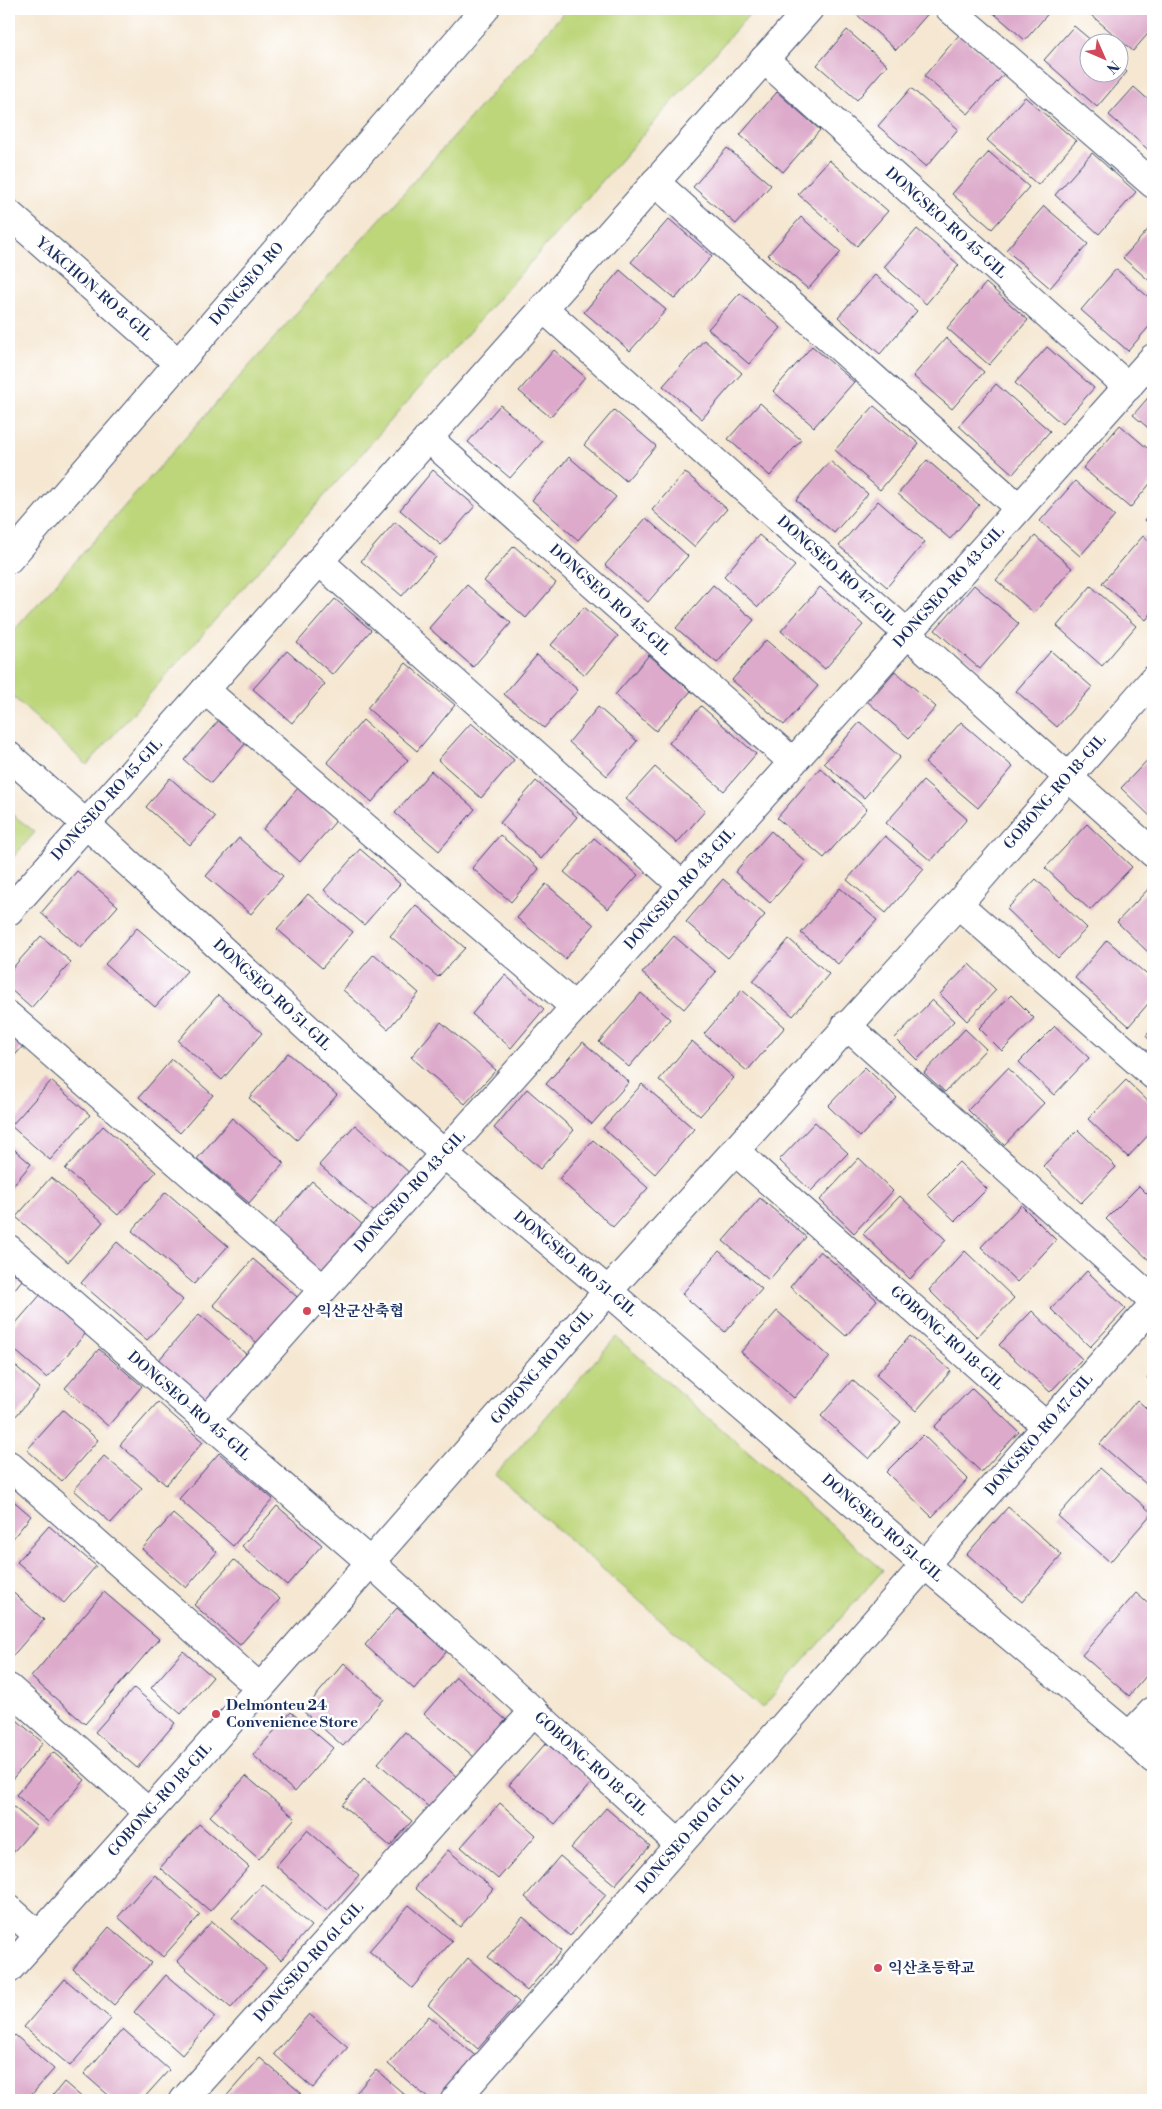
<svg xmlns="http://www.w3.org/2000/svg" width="1162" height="2109" viewBox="0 0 1162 2109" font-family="'Libre Bodoni','Noto Serif KR',serif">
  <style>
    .green { fill: #bdd67a; stroke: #6c826c }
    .building { fill: #ddaacb }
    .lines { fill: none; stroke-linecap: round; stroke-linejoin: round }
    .minor-casing { stroke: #3c4b6f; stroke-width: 30 }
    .minor { stroke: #fff; stroke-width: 28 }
    .poi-dot { fill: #d1495b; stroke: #fff; stroke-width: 2 }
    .labels { text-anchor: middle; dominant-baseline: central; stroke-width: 5; stroke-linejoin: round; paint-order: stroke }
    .street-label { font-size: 15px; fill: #1b2f5e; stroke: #fff }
    .poi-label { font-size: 15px; font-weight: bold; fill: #1b2f5e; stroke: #fff; text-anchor: start }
  </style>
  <rect width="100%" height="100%" fill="#fff"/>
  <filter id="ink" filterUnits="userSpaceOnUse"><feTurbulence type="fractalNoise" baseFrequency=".02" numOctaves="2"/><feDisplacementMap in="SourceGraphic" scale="10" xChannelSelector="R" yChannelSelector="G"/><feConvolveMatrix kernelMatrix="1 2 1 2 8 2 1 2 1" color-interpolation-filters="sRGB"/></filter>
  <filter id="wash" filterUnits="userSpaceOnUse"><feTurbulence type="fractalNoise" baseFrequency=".0096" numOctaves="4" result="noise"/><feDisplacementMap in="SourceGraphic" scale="20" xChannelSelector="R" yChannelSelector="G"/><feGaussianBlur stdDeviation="1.12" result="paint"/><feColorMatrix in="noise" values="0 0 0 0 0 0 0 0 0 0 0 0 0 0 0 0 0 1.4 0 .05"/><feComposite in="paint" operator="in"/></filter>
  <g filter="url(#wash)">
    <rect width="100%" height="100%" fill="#f5e7d1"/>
    <!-- green -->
    <g class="green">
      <polygon points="567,9 754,9 87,765 9,693 9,636"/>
      <polygon points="9,812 35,832 9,862"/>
      <polygon points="616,1337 883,1570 762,1708 495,1475"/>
    </g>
    <g id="blocks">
      <!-- building -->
      <g class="building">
        <polygon points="857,9 932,9 896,50 854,12"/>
        <polygon points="989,9 1052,9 1025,40"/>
        <polygon points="1084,9 1153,9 1153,28 1133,51"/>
        <polygon points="1074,26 1093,42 1090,42 1090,72 1120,72 1120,65 1127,72 1097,107 1044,60"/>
        <polygon points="847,30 887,65 857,100 817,65"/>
        <polygon points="959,35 1004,74 968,114 924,76"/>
        <polygon points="1134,87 1153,104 1153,154 1109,115"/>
        <polygon points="911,88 958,129 926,167 878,126"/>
        <polygon points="777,92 820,130 783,172 740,135"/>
        <polygon points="1025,97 1076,141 1038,185 987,140"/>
        <polygon points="727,148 771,185 736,224 693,187"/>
        <polygon points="989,152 1029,187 992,229 952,194"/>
        <polygon points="1092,153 1136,192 1099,234 1055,195"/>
        <polygon points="829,160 888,211 857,246 798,194"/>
        <polygon points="1044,206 1088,244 1050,288 1006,250"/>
        <polygon points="801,217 841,252 808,289 768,255"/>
        <polygon points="669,219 712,256 675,299 631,262"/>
        <polygon points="1153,224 1153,284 1123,258"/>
        <polygon points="917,229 959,265 926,304 884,267"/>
        <polygon points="1116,269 1153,301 1153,322 1128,351 1081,310"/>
        <polygon points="620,270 666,310 630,351 584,312"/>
        <polygon points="875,275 917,311 880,354 838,317"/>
        <polygon points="986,283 1028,320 989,365 947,328"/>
        <polygon points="740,293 781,328 749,364 708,329"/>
        <polygon points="946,338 984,372 952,409 913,376"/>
        <polygon points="704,340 742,373 702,419 663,386"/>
        <polygon points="812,346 854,382 814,427 773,391"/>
        <polygon points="1047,347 1094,388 1062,424 1015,383"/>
        <polygon points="554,350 585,377 550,417 519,391"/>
        <polygon points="996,384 1050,431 1013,474 959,426"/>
        <polygon points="1153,392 1153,432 1133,415"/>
        <polygon points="760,403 801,440 770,476 728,439"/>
        <polygon points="500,405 542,442 510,478 468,442"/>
        <polygon points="874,406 919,444 880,490 835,450"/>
        <polygon points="614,410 656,446 626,481 584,445"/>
        <polygon points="1120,425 1153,453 1153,480 1130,508 1083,468"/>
        <polygon points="569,457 616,497 578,540 532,500"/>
        <polygon points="927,460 979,505 950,539 898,494"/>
        <polygon points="830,461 868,494 834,533 796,500"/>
        <polygon points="433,470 475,506 441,545 400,510"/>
        <polygon points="685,472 727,509 694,547 652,510"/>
        <polygon points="1075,481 1115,516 1080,556 1040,521"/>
        <polygon points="878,501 925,542 887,587 839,546"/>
        <polygon points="1153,511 1153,527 1145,520"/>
        <polygon points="646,518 688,556 648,602 605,565"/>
        <polygon points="395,522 436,557 402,596 361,561"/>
        <polygon points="759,535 795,566 758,607 724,576"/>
        <polygon points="1035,536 1072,568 1034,613 996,580"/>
        <polygon points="1143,536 1153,545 1153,611 1146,620 1102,583"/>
        <polygon points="514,546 556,583 526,618 484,581"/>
        <polygon points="467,585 511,623 473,667 429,628"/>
        <polygon points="713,585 754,620 717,663 676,628"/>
        <polygon points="974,585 1019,624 980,669 935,630"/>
        <polygon points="1091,586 1136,626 1102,666 1057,626"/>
        <polygon points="820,587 863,625 825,669 781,631"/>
        <polygon points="335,599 371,630 333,675 297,643"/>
        <polygon points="584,607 618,636 585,675 551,645"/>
        <polygon points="766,640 818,686 784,725 732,680"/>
        <polygon points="287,651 325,684 292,723 253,689"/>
        <polygon points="1051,651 1092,687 1057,727 1016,691"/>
        <polygon points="537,655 578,690 544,728 504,694"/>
        <polygon points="649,655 691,691 656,731 615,695"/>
        <polygon points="406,663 455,705 417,751 367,708"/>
        <polygon points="895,671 936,707 909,738 868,702"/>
        <polygon points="701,706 756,754 724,791 669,743"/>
        <polygon points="598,707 637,741 607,776 569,742"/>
        <polygon points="219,720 246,743 211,783 184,760"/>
        <polygon points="363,720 408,760 372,802 327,762"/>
        <polygon points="860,722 900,757 864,798 824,763"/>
        <polygon points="961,722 1013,767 978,808 925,763"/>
        <polygon points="471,723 514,760 481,798 438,760"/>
        <polygon points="1153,754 1153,819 1121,788"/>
        <polygon points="655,767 705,811 677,843 626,799"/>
        <polygon points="820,768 867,809 824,858 777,818"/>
        <polygon points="431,771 475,809 439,851 395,813"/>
        <polygon points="170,778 215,817 190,845 146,807"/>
        <polygon points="536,781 577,817 541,859 500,823"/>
        <polygon points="923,781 967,819 931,861 886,823"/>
        <polygon points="298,788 336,821 300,862 263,829"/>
        <polygon points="1087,824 1132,867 1090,910 1045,868"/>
        <polygon points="771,831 806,862 770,903 735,872"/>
        <polygon points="500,835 539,869 511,902 472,868"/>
        <polygon points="885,836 924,869 886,913 847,880"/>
        <polygon points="239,838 283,876 251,914 206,876"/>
        <polygon points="594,838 638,875 608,909 564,872"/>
        <polygon points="360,849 400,884 364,925 324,890"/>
        <polygon points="77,871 118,906 81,948 41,913"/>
        <polygon points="723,879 765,915 728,958 686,922"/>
        <polygon points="1036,879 1087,928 1058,958 1007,909"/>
        <polygon points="546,884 594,925 565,959 517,918"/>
        <polygon points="1153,884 1153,957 1117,922"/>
        <polygon points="840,888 877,920 838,964 801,933"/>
        <polygon points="308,894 353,932 322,968 277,929"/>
        <polygon points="416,905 465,948 438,977 390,936"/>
        <polygon points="137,928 187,971 155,1007 105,964"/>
        <polygon points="41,936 71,962 31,1008 9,988 9,972"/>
        <polygon points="674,936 716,972 684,1009 642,973"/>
        <polygon points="789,939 829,974 793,1016 753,981"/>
        <polygon points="1107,940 1153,980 1153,998 1129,1026 1075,978"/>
        <polygon points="374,954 419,993 388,1029 343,990"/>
        <polygon points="969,964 996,990 967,1021 940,994"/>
        <polygon points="505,975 544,1009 511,1048 472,1014"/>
        <polygon points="742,990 785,1027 747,1071 704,1034"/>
        <polygon points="641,993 670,1019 629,1067 599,1042"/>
        <polygon points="218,995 262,1033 222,1080 178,1041"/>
        <polygon points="1011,995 1034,1018 1002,1051 979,1028"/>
        <polygon points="932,1000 954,1021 917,1060 895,1038"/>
        <polygon points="441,1022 496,1070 465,1104 411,1057"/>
        <polygon points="1055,1026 1089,1058 1054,1095 1019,1062"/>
        <polygon points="1153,1028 1153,1044 1146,1036"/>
        <polygon points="965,1029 986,1049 945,1092 924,1073"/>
        <polygon points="9,1032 24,1045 9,1062"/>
        <polygon points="692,1041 734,1078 700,1116 659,1080"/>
        <polygon points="583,1042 629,1082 592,1124 546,1084"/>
        <polygon points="288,1053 337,1095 297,1140 249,1098"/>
        <polygon points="172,1059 213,1095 180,1133 139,1097"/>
        <polygon points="865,1067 897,1098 860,1137 828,1106"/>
        <polygon points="1008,1068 1044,1103 1004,1145 968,1110"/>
        <polygon points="1126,1080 1153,1106 1153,1130 1128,1157 1088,1119"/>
        <polygon points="51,1081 90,1115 50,1160 11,1126"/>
        <polygon points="642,1084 694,1129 655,1174 603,1128"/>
        <polygon points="527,1089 574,1130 540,1169 494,1128"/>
        <polygon points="232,1118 284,1163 249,1203 197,1159"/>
        <polygon points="815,1122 848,1153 811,1191 779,1160"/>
        <polygon points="355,1125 412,1175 378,1215 319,1165"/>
        <polygon points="103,1126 156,1172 118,1215 65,1169"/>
        <polygon points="1078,1130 1116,1167 1081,1203 1043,1166"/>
        <polygon points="593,1140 648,1188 613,1227 559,1179"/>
        <polygon points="9,1145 31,1164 9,1190"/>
        <polygon points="859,1158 893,1191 854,1233 820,1200"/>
        <polygon points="959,1162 987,1189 955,1221 927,1194"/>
        <polygon points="51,1177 103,1222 68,1262 16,1217"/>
        <polygon points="312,1181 364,1226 322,1274 270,1229"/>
        <polygon points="1139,1186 1153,1200 1153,1264 1106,1219"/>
        <polygon points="166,1192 228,1246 194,1284 132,1231"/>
        <polygon points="900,1196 946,1240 910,1279 863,1234"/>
        <polygon points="760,1198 806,1237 769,1280 723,1241"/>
        <polygon points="1021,1205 1056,1240 1017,1282 981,1247"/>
        <polygon points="117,1242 183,1300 147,1340 81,1283"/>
        <polygon points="719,1251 762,1289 725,1332 682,1294"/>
        <polygon points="820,1251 877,1300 846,1336 790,1287"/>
        <polygon points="965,1251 1014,1298 977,1337 929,1290"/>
        <polygon points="253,1259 303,1302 263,1348 213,1305"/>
        <polygon points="9,1269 22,1280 9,1296"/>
        <polygon points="1087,1271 1126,1309 1090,1347 1051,1309"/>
        <polygon points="42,1293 86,1333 47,1378 9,1345 9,1331"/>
        <polygon points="777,1311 830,1357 794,1398 741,1352"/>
        <polygon points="1032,1311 1082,1359 1050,1392 999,1345"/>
        <polygon points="199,1314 246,1354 204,1402 157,1362"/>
        <polygon points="910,1336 951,1371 916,1411 876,1375"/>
        <polygon points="99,1349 142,1386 108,1426 65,1388"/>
        <polygon points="9,1360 40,1388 9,1424"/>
        <polygon points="1153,1371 1153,1383 1147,1378"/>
        <polygon points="852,1380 901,1422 869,1459 821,1416"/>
        <polygon points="972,1388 1019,1432 981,1472 934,1427"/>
        <polygon points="1137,1400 1153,1414 1153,1490 1100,1444"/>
        <polygon points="158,1402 203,1442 166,1485 120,1445"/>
        <polygon points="63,1410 98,1440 62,1481 27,1450"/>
        <polygon points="923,1435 968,1479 932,1517 886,1472"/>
        <polygon points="219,1453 273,1499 233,1546 179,1499"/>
        <polygon points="104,1456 142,1488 111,1523 74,1490"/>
        <polygon points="1100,1468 1152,1513 1110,1562 1058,1516"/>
        <polygon points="9,1497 31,1516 9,1543"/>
        <polygon points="277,1506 322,1545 287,1585 242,1546"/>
        <polygon points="1008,1507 1062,1555 1022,1602 967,1554"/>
        <polygon points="173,1514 217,1552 186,1588 142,1549"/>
        <polygon points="49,1526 96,1566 64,1603 17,1562"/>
        <polygon points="234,1560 280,1599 240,1645 194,1605"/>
        <polygon points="9,1589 44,1620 9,1660"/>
        <polygon points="104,1592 159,1639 85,1724 31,1677"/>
        <polygon points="1136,1593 1153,1608 1153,1668 1129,1696 1082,1655"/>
        <polygon points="397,1608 447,1651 414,1689 365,1645"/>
        <polygon points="183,1651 213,1677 181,1714 151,1688"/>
        <polygon points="344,1663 384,1699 343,1746 303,1711"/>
        <polygon points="456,1677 506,1720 474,1757 424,1714"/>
        <polygon points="134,1688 175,1723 137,1768 95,1732"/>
        <polygon points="291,1712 333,1748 295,1792 253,1755"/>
        <polygon points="9,1713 43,1743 9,1783"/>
        <polygon points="405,1732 458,1778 431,1809 378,1763"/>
        <polygon points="546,1743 592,1782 555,1824 509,1785"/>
        <polygon points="53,1752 85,1780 48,1822 16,1795"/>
        <polygon points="246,1776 295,1818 259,1859 210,1816"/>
        <polygon points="364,1779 412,1821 390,1846 342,1805"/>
        <polygon points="9,1803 36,1826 9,1857"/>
        <polygon points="500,1803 536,1835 498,1879 461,1847"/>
        <polygon points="606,1808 650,1846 615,1885 571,1848"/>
        <polygon points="199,1824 249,1867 210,1911 160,1868"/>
        <polygon points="307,1830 359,1875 327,1911 276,1866"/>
        <polygon points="448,1850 493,1889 460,1927 415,1888"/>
        <polygon points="560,1856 606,1895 570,1936 525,1897"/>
        <polygon points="155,1875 200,1915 163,1957 118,1917"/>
        <polygon points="263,1884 311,1926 281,1960 232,1918"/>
        <polygon points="409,1905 452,1941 412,1988 369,1951"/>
        <polygon points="523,1917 561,1951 527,1991 488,1957"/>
        <polygon points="212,1921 266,1968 231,2008 177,1961"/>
        <polygon points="109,1927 151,1963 114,2005 73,1969"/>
        <polygon points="468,1958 519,2002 478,2049 428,2005"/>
        <polygon points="166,1975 215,2017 182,2055 134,2012"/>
        <polygon points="65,1979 111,2019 70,2066 24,2027"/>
        <polygon points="309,2014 348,2047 313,2088 274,2054"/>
        <polygon points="429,2016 480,2060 444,2100 430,2100 388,2064"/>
        <polygon points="123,2029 169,2070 142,2100 114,2100 84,2074"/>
        <polygon points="15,2035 54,2069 27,2100 9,2100 9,2041"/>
        <polygon points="260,2058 301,2093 294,2100 223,2100"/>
        <polygon points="376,2070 411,2100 350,2100"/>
        <polygon points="64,2082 85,2100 49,2100"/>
      </g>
    </g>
  </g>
  <g filter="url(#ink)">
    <use href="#blocks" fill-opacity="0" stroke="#3c4b6f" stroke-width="1"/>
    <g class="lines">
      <defs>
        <g id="minor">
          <polyline points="950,9 1153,184"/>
          <polyline points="764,59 1128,387"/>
          <polyline points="655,182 1019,508"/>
          <polyline points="9,214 179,364"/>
          <polyline points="543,308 1153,853"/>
          <polyline points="428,438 793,762"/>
          <polyline points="9,559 485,9"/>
          <polyline points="319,561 683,886"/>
          <polyline points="205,690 575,1007"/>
          <polyline points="9,756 86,824 444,1154 608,1291 925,1565 1129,1736 1153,1759"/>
          <polyline points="958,904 1153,1075"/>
          <polyline points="9,911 809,9"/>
          <polyline points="9,1016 323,1289"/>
          <polyline points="846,1025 1153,1300"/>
          <polyline points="735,1151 1046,1426"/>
          <polyline points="9,1249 370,1562 679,1844"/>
          <polyline points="206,1421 1153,358"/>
          <polyline points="9,1465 260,1688"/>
          <polyline points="9,1688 148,1812"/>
          <polyline points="1129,1736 1153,1711"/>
          <polyline points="9,1909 39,1936"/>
          <polyline points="9,1969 260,1688 608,1291 958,904 1153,680"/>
          <polyline points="184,2100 534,1711"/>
          <polyline points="455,2100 1153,1305"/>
        </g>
      </defs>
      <!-- minor casing -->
      <use href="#minor" class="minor-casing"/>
      <!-- minor -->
      <use href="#minor" class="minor"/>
    </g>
  </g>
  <!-- markers -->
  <g class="poi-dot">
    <circle cx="307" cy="1311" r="5"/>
    <circle cx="216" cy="1714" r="5"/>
    <circle cx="878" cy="1968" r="5"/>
  </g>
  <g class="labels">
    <!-- street labels -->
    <g class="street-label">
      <text transform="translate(946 223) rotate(42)">DONGSEO-RO 45-GIL</text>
      <text transform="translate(247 284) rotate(-49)">DONGSEO-RO</text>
      <text transform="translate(94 289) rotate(41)">YAKCHON-RO 8-GIL</text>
      <text transform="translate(837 571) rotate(42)">DONGSEO-RO 47-GIL</text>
      <text transform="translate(949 587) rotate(-48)">DONGSEO-RO 43-GIL</text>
      <text transform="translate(610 600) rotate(42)">DONGSEO-RO 45-GIL</text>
      <text transform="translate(1055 792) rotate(-49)">GOBONG-RO 18-GIL</text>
      <text transform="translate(107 800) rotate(-48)">DONGSEO-RO 45-GIL</text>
      <text transform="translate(680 889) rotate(-48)">DONGSEO-RO 43-GIL</text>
      <text transform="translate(272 995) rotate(43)">DONGSEO-RO 51-GIL</text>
      <text transform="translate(410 1192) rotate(-48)">DONGSEO-RO 43-GIL</text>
      <text transform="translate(575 1264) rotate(40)">DONGSEO-RO 51-GIL</text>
      <text transform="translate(947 1338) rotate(42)">GOBONG-RO 18-GIL</text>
      <text transform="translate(542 1367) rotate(-49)">GOBONG-RO 18-GIL</text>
      <text transform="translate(189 1406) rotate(41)">DONGSEO-RO 45-GIL</text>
      <text transform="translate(1039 1435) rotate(-49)">DONGSEO-RO 47-GIL</text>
      <text transform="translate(882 1528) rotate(41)">DONGSEO-RO 51-GIL</text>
      <text transform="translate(591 1764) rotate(42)">GOBONG-RO 18-GIL</text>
      <text transform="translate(160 1800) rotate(-48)">GOBONG-RO 18-GIL</text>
      <text transform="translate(690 1833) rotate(-49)">DONGSEO-RO 61-GIL</text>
      <text transform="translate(309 1962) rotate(-48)">DONGSEO-RO 61-GIL</text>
    </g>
    <!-- poi labels -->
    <g class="poi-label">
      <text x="317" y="1311">익산군산축협</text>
      <text x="226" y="1705">Delmonteu 24<tspan x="226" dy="17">Convenience Store</tspan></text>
      <text x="888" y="1968">익산초등학교</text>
    </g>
  </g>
  <!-- margin -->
  <rect width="1162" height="2109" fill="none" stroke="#fff" stroke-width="30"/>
  <!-- north arrow -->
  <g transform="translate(1104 58) rotate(135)"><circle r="24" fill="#ffffff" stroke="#a4acbf"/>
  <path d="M0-4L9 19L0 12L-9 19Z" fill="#d1495b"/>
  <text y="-8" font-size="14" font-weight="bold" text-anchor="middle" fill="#1b2f5e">N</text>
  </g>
</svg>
